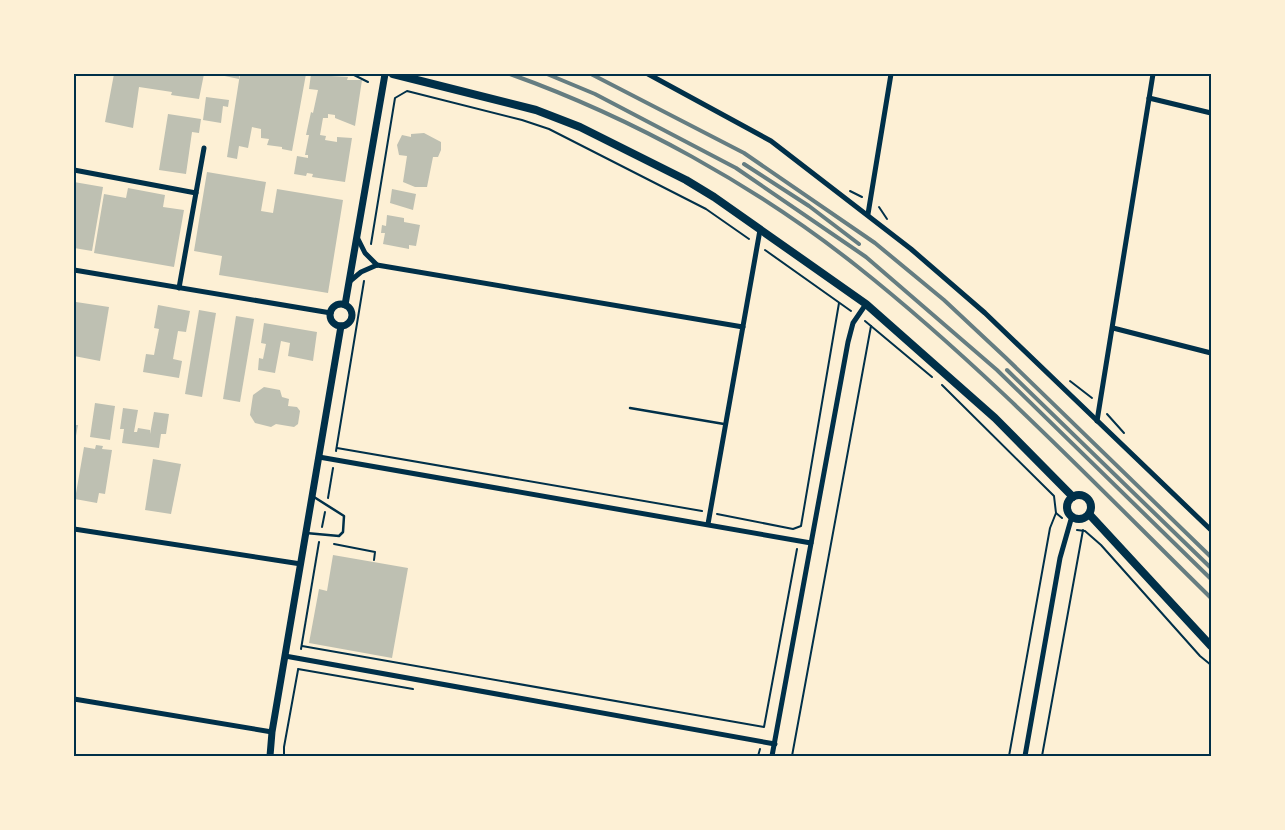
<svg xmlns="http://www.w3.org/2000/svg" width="1285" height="830" viewBox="0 0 1285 830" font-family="'DM Sans',sans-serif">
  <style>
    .building { fill: #bec0b2 }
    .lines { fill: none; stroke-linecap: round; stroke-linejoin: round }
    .path { stroke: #003049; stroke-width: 2 }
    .service { stroke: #003049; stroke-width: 2.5 }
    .minor { stroke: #003049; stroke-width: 5 }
    .tertiary { stroke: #003049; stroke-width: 7 }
    .secondary { stroke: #003049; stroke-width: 8 }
    .rail { stroke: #657d81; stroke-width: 4 }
    .neatline { fill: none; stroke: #003049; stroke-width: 2 }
  </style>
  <rect width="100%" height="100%" fill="#fdf0d5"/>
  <!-- building -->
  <g class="building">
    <polygon points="114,74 204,74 199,99 171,95 172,92 139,87 133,128 105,122"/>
    <polygon points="215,74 239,74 239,79"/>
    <polygon points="240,74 306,74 292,151 282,149 282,147 267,145 269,139 261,138 261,129 252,127 248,148 239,146 237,159 227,157"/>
    <polygon points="311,74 331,74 331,76 348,77 347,80 362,80 355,126 335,118 335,115 328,114 328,118 323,118 320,135 326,136 325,140 337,142 337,137 352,138 345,182 312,177 313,174 307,173 306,176 294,174 297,156 308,158 308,155 305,155 309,135 306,135 311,112 313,113 318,90 309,89"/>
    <polygon points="206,97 229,100 228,107 223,106 221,123 203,120"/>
    <polygon points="168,114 201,119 199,133 192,132 186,174 159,170"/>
    <polygon points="424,133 441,142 441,150 438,157 433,157 427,187 415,187 403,182 407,156 399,155 397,145 402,135 411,137 411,134"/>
    <polygon points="207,172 266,182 261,211 273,213 277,189 343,200 328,293 219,275 222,256 194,251"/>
    <polygon points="74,182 103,187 92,251 74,248"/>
    <polygon points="128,188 165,195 163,207 184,210 174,267 94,253 104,194 126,198"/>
    <polygon points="392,189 416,194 413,210 390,203"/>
    <polygon points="387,215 404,218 404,222 420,225 416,246 409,245 409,249 383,244 385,233 381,233 382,225 386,226"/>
    <polygon points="76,302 109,307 100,361 74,356"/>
    <polygon points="158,305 190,311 186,332 178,331 173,359 182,361 179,378 143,372 146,354 154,355 159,329 154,328"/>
    <polygon points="199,310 216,313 202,397 185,394"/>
    <polygon points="236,316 254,319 240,402 223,399"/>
    <polygon points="264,323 317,332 313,361 288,356 290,343 281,341 275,373 258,370 259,358 263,359 266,344 261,343"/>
    <polygon points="264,387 280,390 282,397 289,399 288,406 297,407 300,411 298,424 294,427 276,424 271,427 255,423 250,415 253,395"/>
    <polygon points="95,403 115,406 110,440 90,437"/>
    <polygon points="123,408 138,410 134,432 137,432 138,428 150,430 150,434 154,412 169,414 166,434 161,434 159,448 122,443 124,429 120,429"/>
    <polygon points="74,425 78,425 75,441 74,441"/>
    <polygon points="96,445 103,446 102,449 112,450 105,494 99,493 97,503 75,499 84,447 95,449"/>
    <polygon points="153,459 181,464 171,514 145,510"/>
    <polygon points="333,555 408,568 392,658 309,643 319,589 327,591"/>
  </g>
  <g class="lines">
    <!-- path -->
    <g class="path">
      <polyline points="352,74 368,82"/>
      <polyline points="850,191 862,197"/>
      <polyline points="879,207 887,219"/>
      <polyline points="371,244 395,98 407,91 522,120 549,129 706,209 749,239"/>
      <polyline points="765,250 851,311"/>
      <polyline points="865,321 932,377"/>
      <polyline points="1070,381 1092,398"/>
      <polyline points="942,385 1054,496 1056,513 1062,518"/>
      <polyline points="1107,414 1124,433"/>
      <polyline points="337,448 702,511"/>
      <polyline points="336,451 364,281"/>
      <polyline points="328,498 333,468"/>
      <polyline points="717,514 793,529 801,526 839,303"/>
      <polyline points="322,527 325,512"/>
      <polyline points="1077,530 1085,531 1101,545 1200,656 1211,665"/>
      <polyline points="334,544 375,552 374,560"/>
      <polyline points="302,646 764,727 797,549"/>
      <polyline points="301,649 319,542"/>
      <polyline points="298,669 413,689"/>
      <polyline points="284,756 284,747 298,670"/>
      <polyline points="758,756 760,749"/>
      <polyline points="792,756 871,326"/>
      <polyline points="1009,756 1050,528 1056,513"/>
      <polyline points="1042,756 1083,530"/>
    </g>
    <!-- service -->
    <g class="service">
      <polyline points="630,408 724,424"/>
      <polyline points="306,533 339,536 343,532 344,516 314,497"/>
    </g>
    <!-- minor -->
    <g class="minor">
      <polyline points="648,74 771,141 911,249 985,313 1211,530"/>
      <polyline points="1149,98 1211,113"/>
      <polyline points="74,170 196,193"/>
      <polyline points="868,214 891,74"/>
      <polyline points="357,237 365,253 377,265"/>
      <polyline points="74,270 331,313"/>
      <polyline points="349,282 361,272 377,265 743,327"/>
      <polyline points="179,288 204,148"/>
      <polyline points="1113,328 1211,353"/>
      <polyline points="1097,421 1153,74"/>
      <polyline points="319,457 811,543"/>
      <polyline points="708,524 760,230"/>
      <polyline points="74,529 301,564"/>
      <polyline points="285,656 775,744"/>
      <polyline points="74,699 272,732"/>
      <polyline points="772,756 848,342 853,323 866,304"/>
      <polyline points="1025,756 1060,558 1072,516"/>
    </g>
    <!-- tertiary -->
    <g class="tertiary">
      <circle cx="341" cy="315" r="11"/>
      <polyline points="345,305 385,74"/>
      <polyline points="270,756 272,732 341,326"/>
    </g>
    <!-- secondary -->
    <g class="secondary">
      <polyline points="393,74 536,110 580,127 686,180 714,197 866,304 995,418 1073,497"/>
      <circle cx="1079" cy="507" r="12"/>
      <polyline points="1089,514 1211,646"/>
    </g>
    <!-- rail -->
    <g class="rail">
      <path d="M510,74C633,118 756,186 858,267C984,367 1096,485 1211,598"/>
      <polyline points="547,74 595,94 736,168 866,257 997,370 1211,579"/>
      <polyline points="591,74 744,153 875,243 944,300 1006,358 1211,557"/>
      <polyline points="744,164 809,206 859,244"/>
      <polyline points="1007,370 1211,568"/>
    </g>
  </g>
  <!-- border -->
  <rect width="1285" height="830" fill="none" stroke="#fdf0d5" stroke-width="150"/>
  <rect x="75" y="75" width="1135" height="680" class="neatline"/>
</svg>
